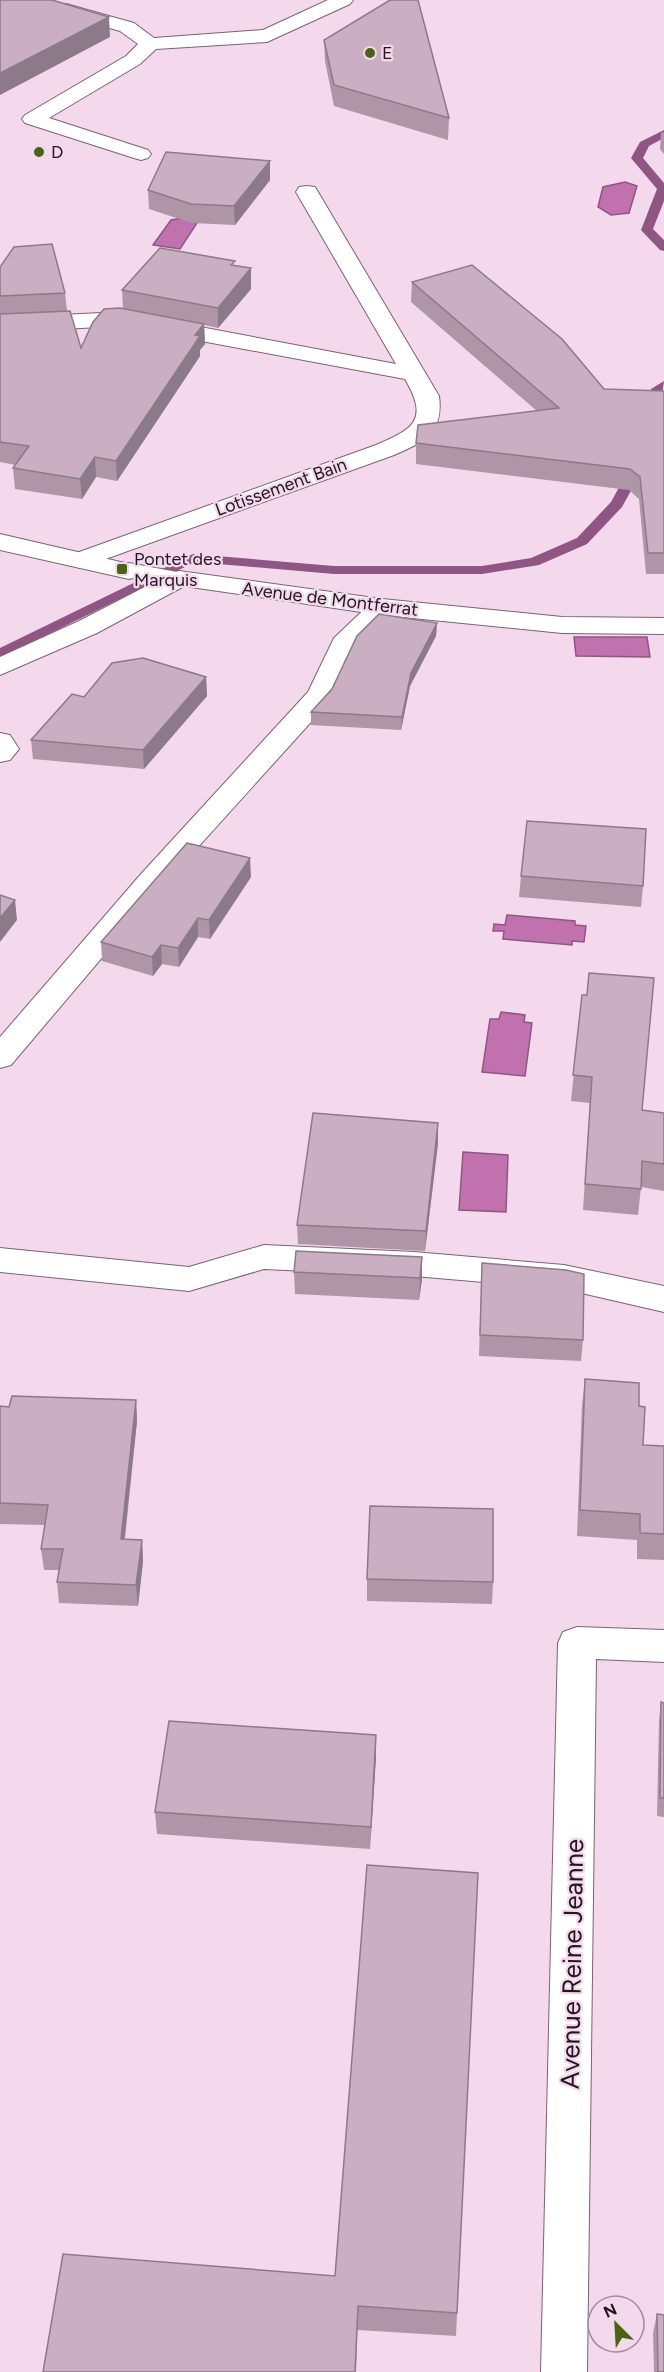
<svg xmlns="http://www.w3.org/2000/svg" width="664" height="2372" viewBox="0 0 664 2372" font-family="Figtree,sans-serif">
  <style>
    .water { fill: #c071ae; stroke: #905683; stroke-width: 1.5 }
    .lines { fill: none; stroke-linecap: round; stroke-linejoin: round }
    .stream { fill: #905683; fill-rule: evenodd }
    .minor-casing { stroke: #7b6274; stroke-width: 2 }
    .tertiary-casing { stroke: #7b6274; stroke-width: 2 }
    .secondary-casing { stroke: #7b6274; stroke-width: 2 }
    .minor { fill: #fff; fill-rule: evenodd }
    .tertiary { fill: #fff; fill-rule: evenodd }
    .secondary { fill: #fff; fill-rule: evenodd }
    .wall { fill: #ae96a7 }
    .shaded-wall { fill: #8d7a88 }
    .building { fill: #caafc2; stroke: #8d7a88; stroke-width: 1.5 }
    .poi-dot { fill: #496312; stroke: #f4d8ec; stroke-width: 2 }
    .labels { text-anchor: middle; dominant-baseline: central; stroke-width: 4.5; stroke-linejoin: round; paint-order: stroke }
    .far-poi-label { font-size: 18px; fill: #21171f; stroke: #f4d8ec; text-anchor: start }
    .far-street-label { font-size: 18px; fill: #21171f; stroke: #f4d8ec }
    .near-street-label { font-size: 26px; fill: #21171f; stroke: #f4d8ec }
  </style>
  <rect width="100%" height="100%" fill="#f4d8ec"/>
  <!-- water -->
  <g class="water">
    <polygon points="625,182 637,186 629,213 611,215 598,207 603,187"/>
    <polygon points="188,217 197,223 180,249 153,245 171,220"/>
    <polygon points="574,637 647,637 650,657 576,656"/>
    <polygon points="507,915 575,921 575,925 586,926 584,942 572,941 572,945 503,939 504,931 493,931 494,924 505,925"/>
    <polygon points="501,1012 525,1015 524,1022 532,1023 525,1076 482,1072 490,1019 499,1019"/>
    <polygon points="463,1152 508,1155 506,1212 459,1210"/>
  </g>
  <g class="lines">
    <!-- stream -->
    <g class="stream">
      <polygon points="664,130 664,138 649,146 643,158 664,183 664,201 653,229 664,240 664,251 660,250 641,230 657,189 631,158 640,142"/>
      <polygon points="664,381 659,414 657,417 647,417 645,414 651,389"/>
      <polygon points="636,465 643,469 622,507 587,544 539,565 482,574 334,574 195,562 0,658 0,648 193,554 334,566 482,566 531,558 577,538 611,502 629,469"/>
    </g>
    <defs>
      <g id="minor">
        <polygon points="328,0 353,0 350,4 267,42 156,49 140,64 49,118 148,150 151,154 148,158 141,160 134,158 25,123 22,119 25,115 126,56 138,44 120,31 59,14 56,10 59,6 66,4 134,23 154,38 263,30"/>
        <path d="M307,186L315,187L318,192L439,396C444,433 424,442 394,455L89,565L80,568L71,565L67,560L71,555L376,445C414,429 429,420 405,379L121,326L0,332V318L121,312L396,364L296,192L299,187Z"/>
        <polygon points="179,571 188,574 192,579 188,584 97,633 0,675 0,657 79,621 170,574"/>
        <polygon points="382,599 391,601 395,607 355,647 330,701 161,888 11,1065 0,1068 0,1037 141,874 308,692 334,638 373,601"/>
        <polygon points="0,733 10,735 19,749 10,760 0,762"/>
        <polygon points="264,1245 414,1252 564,1265 664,1286 664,1312 564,1289 414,1276 264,1269 189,1291 0,1272 0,1248 189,1267"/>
        <polygon points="577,1627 664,1630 664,1662 596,1659 587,2372 541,2372 558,1643 563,1632"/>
      </g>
      <g id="tertiary">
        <polygon points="0,534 138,566 142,571 138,576 129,579 0,550"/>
        <polygon points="179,571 382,599 562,617 664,618 664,634 562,633 382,615 170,584 166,579 170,574"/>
      </g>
      <polygon id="secondary" points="129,563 188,574 192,579 188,584 179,587 120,576 116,571 120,566"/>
    </defs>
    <!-- minor casing -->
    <use href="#minor" class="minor-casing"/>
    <!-- tertiary casing -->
    <use href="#tertiary" class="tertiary-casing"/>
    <!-- secondary casing -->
    <use href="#secondary" class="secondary-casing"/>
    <!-- minor -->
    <use href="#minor" class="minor"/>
    <!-- tertiary -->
    <use href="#tertiary" class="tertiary"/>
    <!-- secondary -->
    <use href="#secondary" class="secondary"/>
  </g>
  <!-- wall -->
  <g class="wall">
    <polygon points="324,40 449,118 448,140 334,106 325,61"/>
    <polygon points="664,132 664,154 660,149 661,133"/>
    <polygon points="270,161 270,180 235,225 192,223 149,209 148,190"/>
    <polygon points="235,266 251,268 251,289 218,328 204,325 205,344 200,350 200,356 117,481 96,477 82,499 15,489 13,468 16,465 0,462 0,267 65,293 67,311 81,348 123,309 122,290"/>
    <polygon points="412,282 604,389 664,391 664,574 646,574 639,499 629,490 416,464 416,443 537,411 411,302"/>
    <polygon points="437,623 436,636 410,686 401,730 311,725 311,712"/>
    <polygon points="206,677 207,696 144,769 33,759 31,740 84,697"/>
    <polygon points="521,876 643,886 641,907 519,897"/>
    <polygon points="251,877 210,939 198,937 179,967 162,964 153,976 102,961 101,942"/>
    <polygon points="582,995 642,1110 664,1113 664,1191 641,1187 638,1215 583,1210 590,1103 571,1101"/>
    <polygon points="438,1123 438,1143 425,1251 298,1244 297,1225"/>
    <polygon points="422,1257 422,1279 419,1300 295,1294 294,1272"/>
    <polygon points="482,1263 583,1340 581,1361 479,1356"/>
    <polygon points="585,1379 639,1406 643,1445 664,1446 664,1560 637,1559 637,1540 577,1536 582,1405"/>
    <polygon points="136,1400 137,1421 125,1539 142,1540 143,1561 138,1606 59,1603 57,1582 59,1570 44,1570 41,1549 45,1525 0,1524 0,1406 9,1407"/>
    <polygon points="367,1579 493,1582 492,1604 367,1601"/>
    <polygon points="661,1702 664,1703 664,1817 657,1816 659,1721"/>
    <polygon points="376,1735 376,1757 370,1849 157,1834 155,1812"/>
    <polygon points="63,2254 457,2313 456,2336 358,2330"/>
    <polygon points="657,2314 664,2372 654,2372 653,2333"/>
  </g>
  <!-- shaded-wall -->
  <g class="shaded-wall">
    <polygon points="109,17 110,37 0,95 0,73"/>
    <polygon points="270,161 270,180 235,225 234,206"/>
    <polygon points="251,268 251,289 218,328 218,308"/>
    <polygon points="204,324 205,344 200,350 200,356 117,481 116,461 195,335"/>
    <polygon points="95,457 96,477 82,499 80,479"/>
    <polygon points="437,623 436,636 410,686 401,730 402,717 411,673"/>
    <polygon points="206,677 207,696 144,769 143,750"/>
    <polygon points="250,858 251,877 210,939 209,920"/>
    <polygon points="15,900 17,920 0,942 0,918"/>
    <polygon points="198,918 198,937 179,967 178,948"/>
    <polygon points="161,945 162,964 153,976 152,957"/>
    <polygon points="438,1123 438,1143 425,1251 426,1231"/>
    <polygon points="422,1257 422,1279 419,1300 420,1278"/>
    <polygon points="136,1400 137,1421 122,1560 121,1539"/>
    <polygon points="142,1540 143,1561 138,1606 136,1585"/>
    <polygon points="376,1735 376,1757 370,1849 371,1827"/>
    <polygon points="358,2306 356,2372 355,2372"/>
  </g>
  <!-- building -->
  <g class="building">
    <polygon points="0,0 52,0 109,17 0,73"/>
    <polygon points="390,0 418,0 449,118 334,85 324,40"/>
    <polygon points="166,152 270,161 234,206 191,204 148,190"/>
    <polygon points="52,244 65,293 0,296 0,267 14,247"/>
    <polygon points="160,248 235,261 231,265 251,268 218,308 122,290"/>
    <polygon points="472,265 562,339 604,389 664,391 664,553 648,553 640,477 630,469 416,443 418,425 559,408 412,282"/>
    <polygon points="120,308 204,324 195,335 200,336 116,461 95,457 80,479 13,468 29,446 0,442 0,314 70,311 81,348 93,322 104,309"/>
    <polygon points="379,614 437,623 411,673 402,717 311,712 332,689 357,636"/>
    <polygon points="143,658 206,677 143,750 31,740 72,694 84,697 112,663"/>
    <polygon points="527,821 646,829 643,886 521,876"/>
    <polygon points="187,843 250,858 209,920 198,918 178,948 161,945 152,957 101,942"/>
    <polygon points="0,895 15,900 0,918"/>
    <polygon points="589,973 654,978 642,1110 664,1113 664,1164 642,1161 641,1189 585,1184 592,1077 573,1075 582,995 587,995"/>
    <polygon points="313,1113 438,1123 426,1231 297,1225"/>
    <polygon points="296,1251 422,1257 420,1278 294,1272"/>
    <polygon points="482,1263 566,1270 584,1274 583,1340 480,1335"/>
    <polygon points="585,1379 639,1383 639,1406 645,1407 643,1445 664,1446 664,1534 640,1533 640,1514 580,1510"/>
    <polygon points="12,1396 136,1400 121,1539 142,1540 136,1585 57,1582 63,1549 41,1549 48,1505 0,1503 0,1406 9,1407"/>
    <polygon points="370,1506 493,1509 493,1582 367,1579"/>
    <polygon points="661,1702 664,1703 664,1798 660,1798"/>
    <polygon points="169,1721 376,1735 371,1827 155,1812"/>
    <polygon points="367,1865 478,1873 457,2313 358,2306 355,2372 43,2372 63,2254 335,2276"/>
    <polygon points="657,2314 664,2315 664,2372 658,2372"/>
  </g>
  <!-- markers -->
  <g class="poi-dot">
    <circle cx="370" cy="53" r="6"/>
    <circle cx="39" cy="152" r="6"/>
    <rect x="116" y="563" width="12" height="12" rx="3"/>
  </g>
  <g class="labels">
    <!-- far-poi labels -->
    <g class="far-poi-label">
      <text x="382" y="53">E</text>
      <text x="51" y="152">D</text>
      <text x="134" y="559">Pontet des<tspan x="134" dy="21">Marquis</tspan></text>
    </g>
    <!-- far-street labels -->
    <g class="far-street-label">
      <text transform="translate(281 487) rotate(-20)">Lotissement Bain</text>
      <text transform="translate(330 599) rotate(7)">Avenue de Montferrat</text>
    </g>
    <!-- near-street labels -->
    <g class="near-street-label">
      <text transform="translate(572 1964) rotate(-89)">Avenue Reine Jeanne</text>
    </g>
  </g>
  <!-- north arrow -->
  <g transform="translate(616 2324) rotate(336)"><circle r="28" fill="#f4d8ec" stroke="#a08b9a" stroke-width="1.5"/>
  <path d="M0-4.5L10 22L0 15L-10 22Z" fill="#496312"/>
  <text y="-9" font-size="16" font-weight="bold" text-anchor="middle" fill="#21171f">N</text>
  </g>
</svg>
